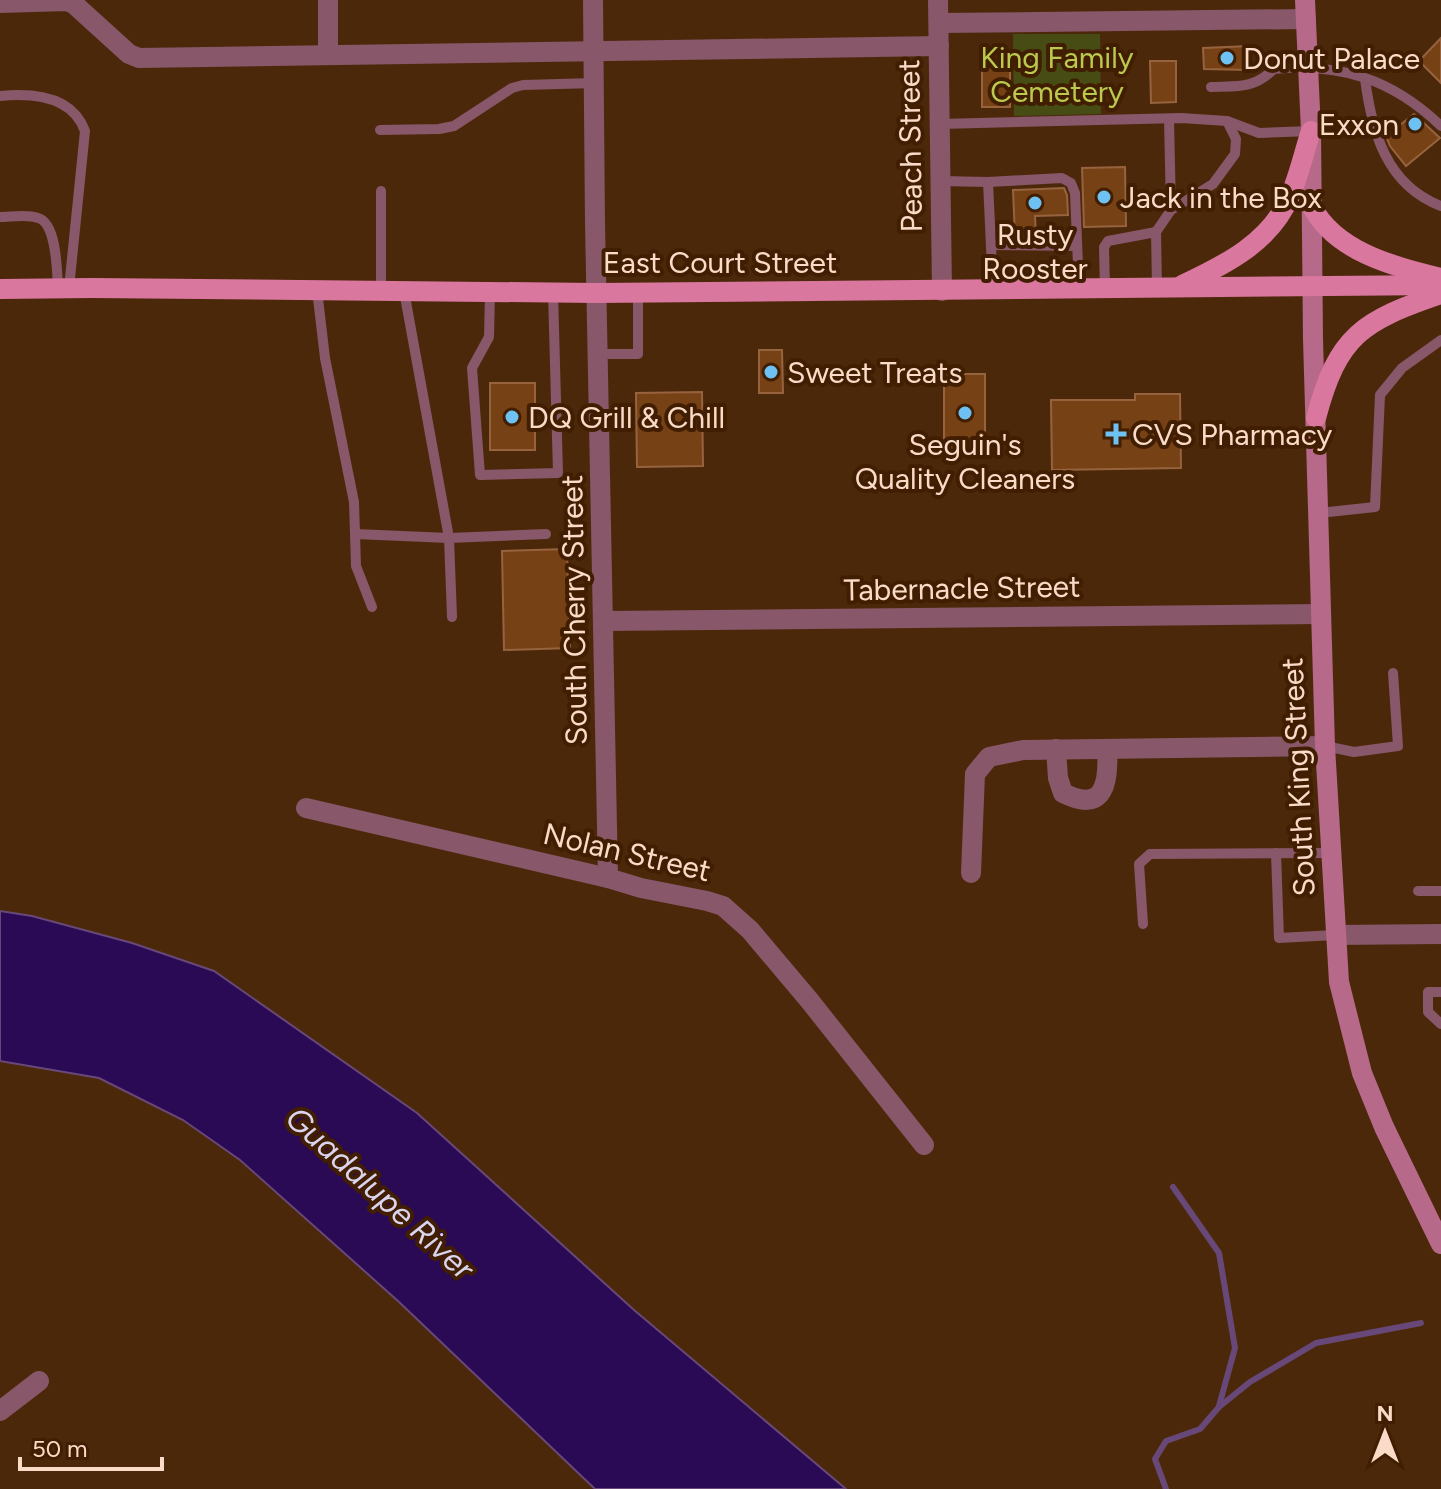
<svg xmlns="http://www.w3.org/2000/svg" width="1441" height="1489" viewBox="0 0 1441 1489" font-family="Figtree,sans-serif">
  <style>
    .green { fill: #464c13 }
    .water { fill: #2a0955; stroke: #684878; stroke-width: 2 }
    .lines { fill: none; stroke-linecap: round; stroke-linejoin: round }
    .stream { stroke: #684878; stroke-width: 6 }
    .building { fill: #774116; stroke: #97633f; stroke-width: 2 }
    .service { stroke: #885769; stroke-width: 10 }
    .minor { stroke: #885769; stroke-width: 20 }
    .secondary { stroke: #b66988; stroke-width: 20 }
    .primary { stroke: #da779f; stroke-width: 20 }
    .poi-dot { fill: #6dc2f3; stroke: #411e01; stroke-width: 3 }
    .labels { text-anchor: middle; dominant-baseline: central; stroke-width: 8; stroke-linejoin: round; paint-order: stroke }
    .park-label { font-size: 30px; fill: #bbc94e; stroke: #411e01 }
    .poi-label { font-size: 30px; fill: #f9dbc8; stroke: #411e01; text-anchor: start }
    .street-label { font-size: 30px; fill: #f9dbc8; stroke: #411e01 }
    .water-label { font-size: 32px; font-style: italic; fill: #dad4ef; stroke: #411e01 }
  </style>
  <rect width="100%" height="100%" fill="#4c280b"/>
  <!-- green -->
  <polygon class="green" points="1013,34 1100,34 1101,114 1014,116"/>
  <!-- water -->
  <polygon class="water" points="0,911 32,916 132,943 214,971 417,1113 634,1310 846,1489 595,1489 398,1301 240,1160 183,1120 99,1078 0,1061"/>
  <g class="lines">
    <!-- stream -->
    <g class="stream">
      <polyline points="1173,1187 1219,1253 1235,1348 1219,1406"/>
      <polyline points="1166,1489 1155,1459 1166,1441 1200,1429 1219,1407 1250,1382 1316,1343 1421,1323"/>
    </g>
  </g>
  <!-- building -->
  <g class="building">
    <polygon points="1441,38 1441,83 1419,61"/>
    <polygon points="1249,46 1250,70 1204,69 1203,48"/>
    <polygon points="1150,61 1176,61 1176,102 1151,103"/>
    <rect x="982" y="63" width="28" height="44"/>
    <polygon points="1414,114 1440,138 1406,166 1390,146 1386,136"/>
    <polygon points="1125,167 1126,226 1084,227 1082,168"/>
    <polygon points="1064,188 1067,195 1068,215 1035,216 1036,237 1015,237 1013,190"/>
    <polygon points="759,350 782,350 783,393 759,393"/>
    <rect x="944" y="374" width="41" height="77"/>
    <rect x="490" y="383" width="45" height="67"/>
    <polygon points="702,392 703,466 637,467 636,393"/>
    <polygon points="1135,394 1180,394 1181,468 1052,470 1051,400 1135,400"/>
    <polygon points="567,549 570,648 504,650 502,551"/>
  </g>
  <g class="lines">
    <!-- service -->
    <g class="service">
      <path d="M1365,79C1372,132 1386,185 1441,206"/>
      <path d="M1211,87C1239,86 1253,89 1274,69C1341,63 1392,79 1441,126"/>
      <path d="M0,96C31,93 72,95 85,131L69,288"/>
      <polyline points="1169,119 1171,210"/>
      <polyline points="940,124 1181,118 1227,121 1259,133 1311,131"/>
      <polyline points="380,130 439,129 454,126 512,88 523,85 595,83"/>
      <polyline points="940,181 988,182 993,290"/>
      <polyline points="988,182 1062,178 1071,183 1075,193 1079,289"/>
      <polyline points="381,191 381,290"/>
      <path d="M0,217C11,217 27,214 38,218C57,223 57,272 58,288"/>
      <polyline points="992,245 1077,246"/>
      <polyline points="1157,288 1156,232 1171,210 1213,184 1235,154 1236,139 1227,121"/>
      <polyline points="1105,289 1104,247 1108,241 1156,232"/>
      <polyline points="317,290 325,358 354,502 356,566 372,607"/>
      <polyline points="404,291 449,538 452,617"/>
      <polyline points="490,292 489,337 472,368 480,475 558,473 553,292"/>
      <polyline points="598,354 638,354 638,292"/>
      <polyline points="1319,513 1375,507 1380,395 1402,368 1441,340"/>
      <polyline points="355,534 449,538 546,534"/>
      <polyline points="1325,746 1354,752 1398,746 1393,673"/>
      <polyline points="1276,853 1279,938 1335,935"/>
      <polyline points="1418,891 1441,891"/>
      <polyline points="1143,924 1139,864 1150,854 1331,853"/>
      <polyline points="1441,992 1428,992 1428,1012 1441,1024"/>
    </g>
    <!-- minor -->
    <g class="minor">
      <polyline points="328,0 328,55"/>
      <polyline points="593,0 595,223 608,878"/>
      <polyline points="938,0 942,291"/>
      <polyline points="0,3 67,1 74,4 129,54 139,58 939,46"/>
      <polyline points="939,23 1306,19"/>
      <polyline points="603,621 1321,614"/>
      <path d="M1056,749L1058,778L1063,793C1105,814 1109,782 1107,749"/>
      <polyline points="306,808 608,878 641,888 707,901 723,906 750,930 809,1000 924,1145"/>
      <polyline points="971,873 975,774 989,757 1023,750 1325,746"/>
      <polyline points="1335,935 1441,934"/>
      <polyline points="0,1411 39,1381"/>
    </g>
    <!-- secondary -->
    <polyline class="secondary" points="1305,0 1311,131 1313,339 1325,746 1339,982 1362,1073 1384,1127 1441,1244"/>
    <!-- primary -->
    <g class="primary">
      <path d="M1311,205C1335,252 1393,266 1441,278"/>
      <path d="M1182,285C1225,265 1271,242 1290,196C1299,176 1304,152 1311,131"/>
      <polyline points="0,289 92,288 597,293 1441,285"/>
      <path d="M1316,418C1338,335 1362,321 1441,294"/>
    </g>
  </g>
  <!-- markers -->
  <g class="poi-dot">
    <circle cx="1227" cy="58" r="8"/>
    <circle cx="1415" cy="124" r="8"/>
    <circle cx="1104" cy="197" r="8"/>
    <circle cx="1035" cy="203" r="8"/>
    <circle cx="771" cy="372" r="8"/>
    <circle cx="965" cy="413" r="8"/>
    <circle cx="512" cy="417" r="8"/>
    <path d="M1112 422h8v8h8v8h-8v8h-8v-8h-8v-8h8z"/>
  </g>
  <g class="labels">
    <!-- park labels -->
    <g class="park-label">
      <text x="1057" y="57">King Family<tspan x="1057" dy="34">Cemetery</tspan></text>
    </g>
    <!-- poi labels -->
    <g class="poi-label">
      <text x="1243" y="58">Donut Palace</text>
      <text x="1399" y="124" text-anchor="end">Exxon</text>
      <text x="1120" y="197">Jack in the Box</text>
      <text x="1035" y="234" text-anchor="middle">Rusty<tspan x="1035" dy="34">Rooster</tspan></text>
      <text x="787" y="372">Sweet Treats</text>
      <text x="528" y="417">DQ Grill &amp; Chill</text>
      <text x="1132" y="434">CVS Pharmacy</text>
      <text x="965" y="444" text-anchor="middle">Seguin's<tspan x="965" dy="34">Quality Cleaners</tspan></text>
    </g>
    <!-- street labels -->
    <g class="street-label">
      <text transform="translate(910 146) rotate(-91)">Peach Street</text>
      <text x="720" y="262">East Court Street</text>
      <text transform="translate(962 588) rotate(-1)">Tabernacle Street</text>
      <text transform="translate(574 610) rotate(-91)">South Cherry Street</text>
      <text transform="translate(1298 777) rotate(-93)">South King Street</text>
      <text transform="translate(627 852) rotate(13)">Nolan Street</text>
    </g>
    <!-- water labels -->
    <g class="water-label">
      <text transform="translate(380 1193) rotate(42)">Guadalupe River</text>
    </g>
  </g>
  <!-- north arrow -->
  <g transform="translate(1385 1433)" stroke="#411e01" stroke-width="6" paint-order="stroke">
  <path d="M0-6L14 30L0 20L-14 30Z" fill="#f9dbc8"/>
  <text y="-12" font-size="22" font-weight="bold" text-anchor="middle" fill="#f9dbc8">N</text>
  </g>
  <!-- scale -->
  <path d="M20 1457v12h142v-12" fill="none" stroke="#f9dbc8" stroke-width="4"/>
  <text x="32" y="1457" font-size="24" fill="#f9dbc8" stroke="#411e01" stroke-width="6" paint-order="stroke">50 m</text>
</svg>
